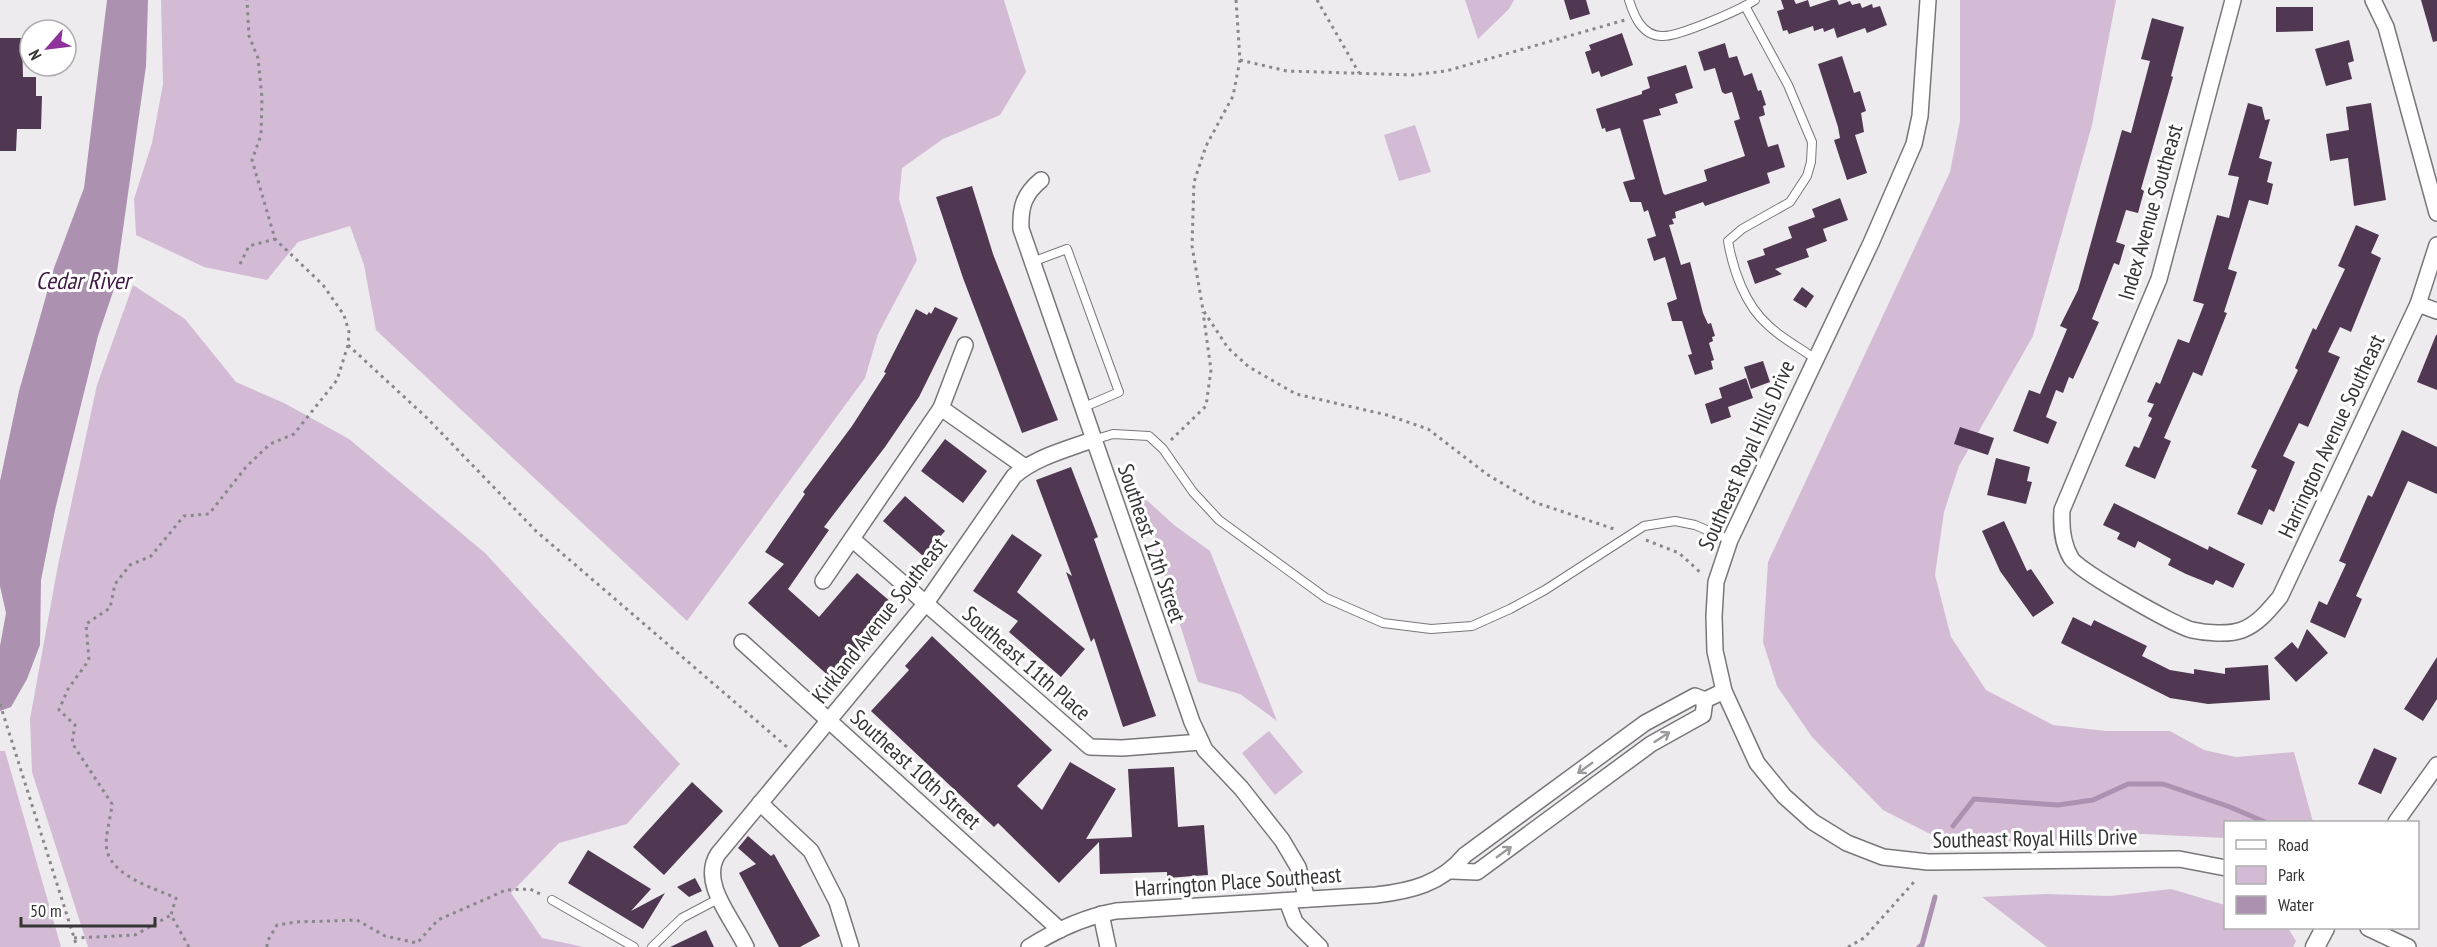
<svg xmlns="http://www.w3.org/2000/svg" width="2437" height="947" viewBox="0 0 2437 947" font-family="'PT Sans Narrow',sans-serif">
  <style>
    .green { fill: #d3bbd6 }
    .water { fill: #ad91b0 }
    .lines { fill: none; stroke-linecap: round; stroke-linejoin: round }
    .stream { stroke: #ad91b0; stroke-width: 5 }
    .building { fill: #503853 }
    .service-casing { stroke: #787679; stroke-width: 10 }
    .minor-casing { stroke: #787679; stroke-width: 18 }
    .tertiary-casing { stroke: #787679; stroke-width: 21 }
    .path { stroke: #898789; stroke-width: 3; stroke-dasharray: 3 4.5; stroke-linecap: butt }
    .service { stroke: #fff; stroke-width: 8 }
    .minor { stroke: #fff; stroke-width: 15 }
    .tertiary { stroke: #fff; stroke-width: 18 }
    .oneway { stroke: #9a9a9a }
    .labels { text-anchor: middle; dominant-baseline: central; stroke-width: 6; stroke-linejoin: round; paint-order: stroke }
    .street-label { font-size: 22px; fill: #363536; stroke: #fff }
    .water-label { font-size: 24px; font-style: italic; fill: #3e1942; stroke: #fff }
  </style>
  <rect width="100%" height="100%" fill="#edebed"/>
  <!-- green -->
  <g class="green">
    <polygon points="161,0 1004,0 1026,72 1000,115 943,139 902,168 899,199 917,260 878,334 865,378 687,621 376,330 364,265 350,226 298,242 267,280 204,267 136,235 134,199 152,143 163,84"/>
    <polygon points="1465,0 1514,0 1509,9 1478,39"/>
    <polygon points="1960,0 2116,0 2092,125 2033,336 1959,466 1944,512 1935,575 1951,637 1986,690 2053,725 2106,731 2170,731 2204,750 2236,757 2294,752 2313,822 2226,822 2225,838 2143,834 2024,842 1938,838 1883,810 1812,737 1777,686 1763,642 1768,562 1950,172 1960,121"/>
    <polygon points="1415,125 1431,172 1399,181 1384,135"/>
    <polygon points="133,285 185,319 236,382 284,403 349,439 485,553 680,764 627,824 559,843 511,893 542,938 584,947 88,947 32,772 30,719 58,565 97,385"/>
    <polygon points="1139,493 1174,525 1210,551 1277,721 1240,694 1198,682"/>
    <polygon points="1269,731 1303,772 1275,795 1242,753"/>
    <polygon points="0,751 5,751 61,947 0,947"/>
    <polygon points="2171,889 2225,905 2226,928 2288,928 2296,941 2293,947 2047,947 1982,897 2046,894 2110,896"/>
  </g>
  <!-- water -->
  <polygon class="water" points="107,0 148,0 146,66 115,286 98,336 55,510 41,580 40,645 27,679 11,707 0,711 0,646 6,613 0,586 0,481 19,391 54,268 84,188"/>
  <g class="lines">
    <!-- stream -->
    <g class="stream">
      <polyline points="1953,826 1974,799 2058,805 2093,800 2128,784 2163,784 2230,807 2265,822"/>
      <polyline points="1919,947 1922,945 1935,897"/>
    </g>
  </g>
  <!-- building -->
  <g class="building">
    <polygon points="1564,0 1586,0 1590,14 1570,20"/>
    <polygon points="1781,0 1794,0 1796,4 1808,0 1810,7 1831,0 1837,0 1839,5 1850,1 1852,5 1860,3 1862,8 1872,4 1873,8 1880,6 1887,25 1867,33 1865,28 1837,38 1834,28 1824,32 1823,28 1814,31 1813,26 1789,34 1787,30 1783,31 1777,11 1784,9"/>
    <polygon points="2421,0 2437,0 2437,41 2433,42"/>
    <polygon points="2276,7 2313,7 2313,31 2276,32"/>
    <polygon points="2152,18 2184,27 2171,76 2173,77 2141,189 2144,191 2138,213 2126,210 2116,242 2125,245 2119,265 2114,263 2092,319 2099,322 2073,379 2069,377 2063,393 2056,390 2046,417 2057,422 2048,444 2013,431 2029,390 2040,394 2067,329 2060,326 2078,290 2122,130 2131,133 2150,61 2141,59"/>
    <polygon points="1622,33 1633,65 1601,77 1599,71 1592,74 1585,52 1591,50 1589,45"/>
    <polygon points="0,38 22,38 23,77 36,77 36,96 42,96 41,129 17,129 16,151 0,151"/>
    <polygon points="2349,40 2354,61 2348,63 2352,79 2326,86 2315,49"/>
    <polygon points="1725,43 1729,58 1737,56 1744,76 1752,73 1758,91 1761,90 1766,105 1763,106 1765,115 1759,117 1768,147 1778,144 1785,167 1767,173 1770,183 1705,206 1703,202 1675,212 1676,218 1672,219 1674,224 1669,225 1681,265 1690,262 1703,313 1708,324 1711,323 1715,336 1712,337 1713,341 1709,343 1714,360 1711,361 1713,369 1695,375 1688,355 1692,354 1682,321 1672,321 1667,303 1677,299 1665,257 1654,261 1647,239 1656,236 1648,210 1644,212 1641,202 1630,202 1623,182 1635,179 1620,128 1606,132 1605,128 1602,129 1596,109 1642,94 1642,91 1650,88 1647,77 1686,65 1693,88 1675,94 1678,103 1659,109 1661,115 1643,120 1663,193 1665,195 1707,181 1704,170 1745,156 1734,121 1740,119 1732,92 1725,94 1722,92 1715,68 1704,71 1698,52"/>
    <polygon points="1842,56 1854,93 1860,91 1866,111 1861,113 1864,132 1855,135 1867,173 1847,180 1834,140 1840,138 1838,127 1818,64"/>
    <polygon points="2248,103 2262,107 2265,120 2270,119 2259,158 2272,162 2267,182 2273,184 2268,205 2249,200 2228,269 2237,272 2224,312 2227,313 2202,376 2193,372 2164,438 2171,441 2155,479 2125,466 2134,446 2139,448 2152,418 2148,416 2154,404 2147,402 2156,382 2160,384 2178,339 2189,343 2204,304 2193,301 2217,215 2229,218 2239,177 2228,175"/>
    <polygon points="2371,103 2386,200 2354,206 2348,158 2330,161 2326,134 2349,130 2346,107"/>
    <polygon points="972,186 993,254 1058,420 1022,433 963,278 936,197"/>
    <polygon points="1840,198 1848,220 1823,229 1827,241 1806,249 1809,257 1775,269 1782,274 1755,284 1747,261 1765,255 1763,249 1792,238 1788,227 1815,217 1812,209"/>
    <polygon points="2356,225 2379,235 2371,253 2381,258 2351,332 2340,327 2328,352 2340,357 2308,427 2299,423 2283,456 2295,462 2274,512 2269,509 2262,525 2237,514 2257,470 2251,467 2298,370 2295,368 2313,328 2316,330 2345,269 2338,266"/>
    <polygon points="1802,287 1814,296 1806,308 1793,300"/>
    <polygon points="935,307 958,318 919,397 885,447 824,527 829,530 788,589 819,617 857,573 898,608 832,679 748,603 784,564 765,552 805,494 803,492 852,426 886,373 884,372 916,309 927,315 929,312 931,314"/>
    <polygon points="2436,335 2437,335 2437,390 2417,382"/>
    <polygon points="1763,361 1770,382 1751,389 1744,367"/>
    <polygon points="1746,378 1753,398 1728,407 1731,417 1711,424 1705,404 1722,398 1719,388"/>
    <polygon points="1960,427 1994,438 1988,455 1954,444"/>
    <polygon points="2402,430 2437,447 2437,494 2408,481 2356,596 2362,599 2345,638 2310,622 2319,601 2327,605 2346,564 2339,561 2368,495 2372,497"/>
    <polygon points="945,439 987,471 963,503 921,471"/>
    <polygon points="1996,458 2030,467 2027,481 2032,482 2026,504 1987,495"/>
    <polygon points="1071,467 1098,537 1094,539 1156,716 1123,727 1094,638 1091,642 1066,572 1072,576 1036,480"/>
    <polygon points="905,496 945,531 923,556 883,521"/>
    <polygon points="2114,503 2208,550 2209,546 2245,564 2233,588 2216,580 2213,585 2186,574 2168,565 2171,559 2138,541 2135,548 2117,539 2120,533 2103,525"/>
    <polygon points="2004,521 2027,571 2031,569 2054,603 2033,617 2000,571 1982,531"/>
    <polygon points="1012,534 1042,555 1017,592 1085,649 1061,677 1009,632 1018,621 973,591"/>
    <polygon points="2073,617 2091,626 2094,620 2147,646 2142,656 2170,670 2194,674 2194,669 2225,674 2225,668 2268,665 2270,700 2208,704 2170,698 2061,643"/>
    <polygon points="2307,629 2328,653 2296,682 2274,658 2292,642 2298,649"/>
    <polygon points="932,636 1052,750 1017,786 1042,810 1070,762 1116,789 1086,839 1132,837 1128,769 1174,767 1178,827 1204,825 1208,875 1167,878 1167,872 1100,874 1099,842 1059,883 998,823 994,827 871,711 909,670 905,666"/>
    <polygon points="2437,657 2437,699 2423,721 2404,709"/>
    <polygon points="2374,748 2397,758 2381,794 2358,784"/>
    <polygon points="692,782 723,811 664,875 633,847"/>
    <polygon points="748,836 771,856 774,854 820,936 800,947 779,947 739,873 756,864 738,848"/>
    <polygon points="588,850 651,889 631,911 665,893 643,929 568,883"/>
    <polygon points="695,878 702,891 689,897 677,887"/>
    <polygon points="706,930 714,947 670,947"/>
  </g>
  <g class="lines">
    <defs>
      <g id="service">
        <path d="M1629,0C1634,16 1642,36 1662,36C1678,37 1740,10 1755,0"/>
        <path d="M1745,6L1788,85L1812,142L1811,162L1807,176L1790,202L1742,229L1728,241C1733,270 1745,305 1768,325C1781,338 1799,347 1814,358"/>
        <polyline points="1032,262 1067,249 1119,392 1082,408"/>
        <polyline points="1093,440 1113,434 1149,436 1163,449 1193,492 1219,520 1326,598 1383,623 1431,629 1472,626 1510,609 1545,590 1644,526 1675,521 1695,525 1730,540"/>
        <polyline points="552,900 634,947"/>
        <polyline points="652,947 682,918 720,898"/>
      </g>
      <g id="minor">
        <polyline points="1928,0 1920,116 1914,144 1871,243 1730,540 1716,582 1714,616 1715,651 1724,691 1757,763 1784,796 1813,822 1847,843 1883,857 1928,862 2179,859 2226,868"/>
        <path d="M2233,0L2159,279L2062,510C2061,527 2062,543 2071,558C2078,571 2176,626 2192,630C2205,633 2229,635 2242,630C2258,624 2269,610 2280,597L2418,304L2437,245"/>
        <polyline points="2373,0 2386,27 2437,213"/>
        <path d="M1041,180C1024,194 1020,207 1021,229L1192,722L1205,750L1241,788L1282,840L1298,867L1307,899"/>
        <polyline points="2418,304 2437,311"/>
        <polyline points="941,408 1025,467"/>
        <polyline points="852,539 1090,747 1122,748 1201,742"/>
        <polyline points="823,581 941,408 965,345"/>
        <polyline points="742,642 1060,930"/>
        <polyline points="760,803 811,851 837,902 851,947"/>
        <polyline points="2396,822 2437,765"/>
        <polyline points="1452,871 1477,872 1651,744 1703,715 1705,700"/>
        <polyline points="1287,901 1295,922 1320,947"/>
        <polyline points="1101,914 1108,947"/>
        <polyline points="2368,928 2408,947"/>
        <path d="M746,947C734,920 699,883 718,854L926,603L1014,476C1036,457 1065,450 1092,440"/>
        <path d="M1029,947C1056,930 1084,917 1116,911L1376,895C1411,891 1441,884 1465,855L1645,723L1695,696L1705,700L1724,691"/>
      </g>
      <polyline id="tertiary" points="2315,947 2325,928"/>
    </defs>
    <!-- service casing -->
    <use href="#service" class="service-casing"/>
    <!-- minor casing -->
    <use href="#minor" class="minor-casing"/>
    <!-- tertiary casing -->
    <use href="#tertiary" class="tertiary-casing"/>
    <!-- path -->
    <g class="path">
      <polyline points="1236,0 1240,60 1233,96 1206,146 1194,182 1192,246 1203,310 1228,348 1249,367 1296,394 1387,415 1428,429 1488,475 1534,502 1617,530"/>
      <polyline points="1317,0 1359,73"/>
      <polyline points="1240,60 1287,71 1412,75 1446,71 1625,20"/>
      <polyline points="240,264 249,246 275,239"/>
      <polyline points="348,345 427,418 536,531 787,747"/>
      <polyline points="1171,440 1206,406 1211,370 1203,312"/>
      <polyline points="1646,540 1679,553 1701,573"/>
      <polyline points="0,704 77,947"/>
      <polyline points="74,938 135,935 171,915"/>
      <path d="M189,947L171,915L176,898C154,888 114,877 107,851C104,839 111,817 112,804L72,743L75,725L59,710L68,689L89,660L86,624L110,608L115,584L130,565L151,556L184,516L209,514L246,467L270,444L294,434L337,380L348,345L349,332L344,315L323,285L275,239L252,160L261,135L262,98L258,58L249,36L247,0"/>
      <polyline points="267,947 267,942 277,925 296,922 357,920 385,936 417,943 438,920 506,890 530,889 542,895"/>
      <polyline points="1848,947 1864,938 1914,882"/>
    </g>
    <!-- service -->
    <use href="#service" class="service"/>
    <!-- minor -->
    <use href="#minor" class="minor"/>
    <!-- tertiary -->
    <use href="#tertiary" class="tertiary"/>
  </g>
  <!-- one-way arrows -->
  <defs><path id="oneway-shaft" d="M-6 0H5M1.5-3L5.5 0L1.5 3" fill="none" stroke-width="1.6" stroke-linecap="round" stroke-linejoin="round" transform="scale(1.5)"/></defs>
  <g class="oneway">
    <use href="#oneway-shaft" transform="translate(1662 737) rotate(-33)"/>
    <use href="#oneway-shaft" transform="translate(1585 768) rotate(144)"/>
    <use href="#oneway-shaft" transform="translate(1504 852) rotate(-36)"/>
  </g>
  <g class="labels">
    <!-- street labels -->
    <g class="street-label">
      <text transform="translate(2150 212) rotate(-74)">Index Avenue Southeast</text>
      <text transform="translate(2331 436) rotate(-65)">Harrington Avenue Southeast</text>
      <text transform="translate(1746 455) rotate(-66)">Southeast Royal Hills Drive</text>
      <text transform="translate(1152 543) rotate(71)">Southeast 12th Street</text>
      <text transform="translate(879 620) rotate(-52)">Kirkland Avenue Southeast</text>
      <text transform="translate(1027 663) rotate(41)">Southeast 11th Place</text>
      <text transform="translate(916 769) rotate(42)">Southeast 10th Street</text>
      <text transform="translate(2035 838) rotate(-1)">Southeast Royal Hills Drive</text>
      <text transform="translate(1238 881) rotate(-4)">Harrington Place Southeast</text>
    </g>
    <!-- water labels -->
    <g class="water-label">
      <text x="83" y="280">Cedar River</text>
    </g>
  </g>
  <!-- legend -->
  <rect x="2224" y="821" width="195" height="108" fill="#ffffff" stroke="#afaeaf" stroke-width="1.5"/>
  <rect x="2236" y="840" width="30" height="9" fill="#ffffff" stroke="#afaeaf" stroke-width="1.5"/>
  <text x="2278" y="851" font-size="18" fill="#363536">Road</text>
  <rect x="2236" y="866" width="30" height="18" fill="#d3bbd6" stroke="#afaeaf" stroke-width="1.5"/>
  <text x="2278" y="881" font-size="18" fill="#363536">Park</text>
  <rect x="2236" y="896" width="30" height="18" fill="#ad91b0" stroke="#afaeaf" stroke-width="1.5"/>
  <text x="2278" y="911" font-size="18" fill="#363536">Water</text>
  <!-- north arrow -->
  <g transform="translate(48 48) rotate(242)"><circle r="28" fill="#ffffff" stroke="#afaeaf" stroke-width="1.5"/>
  <path d="M0-4.5L10 22L0 15L-10 22Z" fill="#8f319b"/>
  <text y="-9" font-size="16" font-weight="bold" text-anchor="middle" fill="#363536">N</text>
  </g>
  <!-- scale -->
  <path d="M21 917v9h134v-9" fill="none" stroke="#363536" stroke-width="3"/>
  <text x="30" y="917" font-size="18" fill="#363536" stroke="#ffffff" stroke-width="4.5" paint-order="stroke">50 m</text>
</svg>
